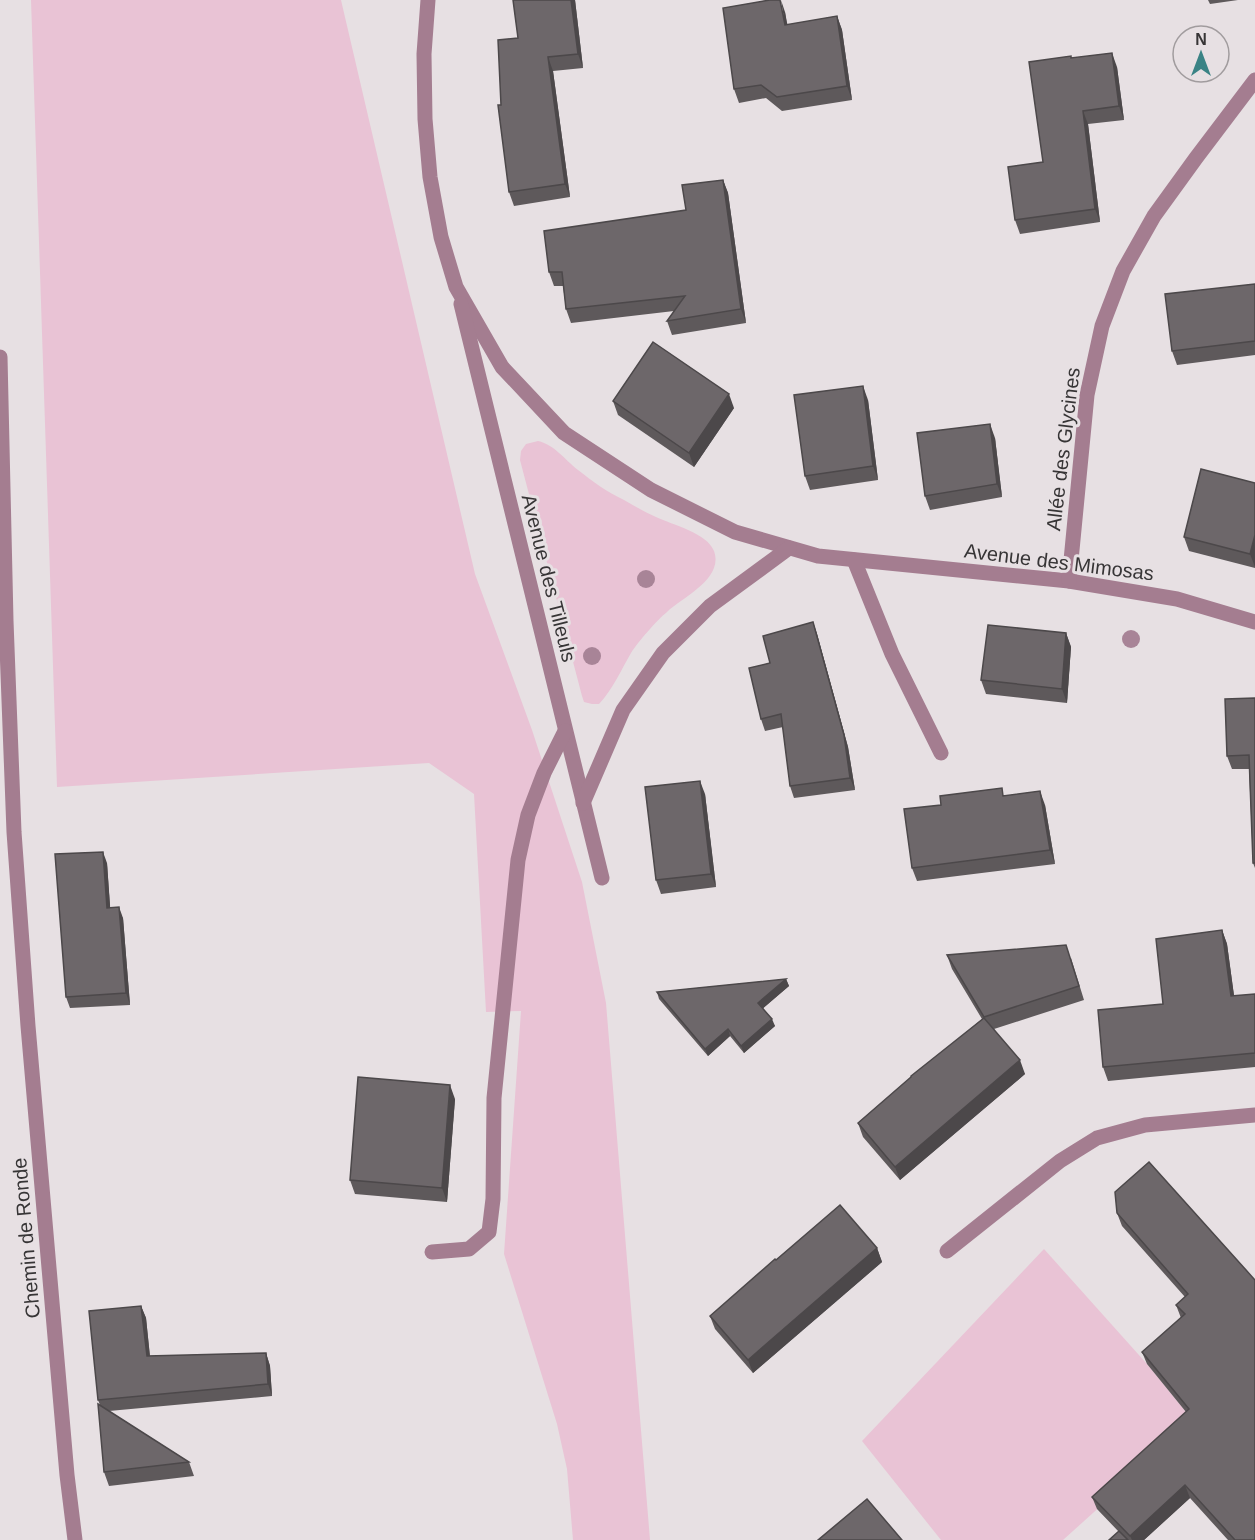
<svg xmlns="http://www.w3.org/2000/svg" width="1255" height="1540" viewBox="0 0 1255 1540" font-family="Helvetica,sans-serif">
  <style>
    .green { fill: #e9c3d5 }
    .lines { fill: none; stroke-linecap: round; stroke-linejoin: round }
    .minor { stroke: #a47d90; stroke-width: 15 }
    .tree { fill: #a88497 }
    .wall { fill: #5e595b }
    .shaded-wall { fill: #4c484a }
    .building { fill: #6d676a; stroke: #4c484a; stroke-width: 1.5 }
    .labels { text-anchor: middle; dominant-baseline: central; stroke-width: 6; stroke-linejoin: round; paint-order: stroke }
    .street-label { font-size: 20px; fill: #373536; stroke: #e7e0e3 }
  </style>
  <rect width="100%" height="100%" fill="#e7e0e3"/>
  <!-- green -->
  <g class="green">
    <polygon points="31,0 341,0 475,574 532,730 582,882 606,1003 650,1540 573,1540 567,1469 557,1424 504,1254 521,1011 486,1012 474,794 429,763 57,787"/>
    <path d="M538,441C555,445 564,459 578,470C592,481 607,492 624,500C634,506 645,512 656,517C673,525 707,533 714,551C724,579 683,597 667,612C657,620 638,642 631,653C621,670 613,689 599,704H592L584,702L582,696L520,460L521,451L526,444Z"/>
    <polygon points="1044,1249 1147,1364 1194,1422 1063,1540 941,1540 862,1441"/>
  </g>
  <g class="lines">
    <!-- minor -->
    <g class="minor">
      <polyline points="428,0 424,54 425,119 430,177 441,237 456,287 502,367 564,433 651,490 735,532 818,556 1069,581 1177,599 1255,622"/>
      <polyline points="461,304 602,878"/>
      <polyline points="0,357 6,621 14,832 28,1026 67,1475 75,1540"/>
      <polyline points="854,560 892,654 941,753"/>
      <polyline points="1069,581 1087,395 1102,326 1123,271 1154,216 1196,158 1255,80"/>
      <polyline points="583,803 623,710 663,653 710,606 789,548"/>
      <polyline points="947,1251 1060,1161 1097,1138 1145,1125 1255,1115"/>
      <polyline points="432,1252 469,1249 489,1232 493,1199 494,1098 518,860 528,815 544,773 565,731"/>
    </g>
  </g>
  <!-- trees -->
  <g class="tree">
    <circle cx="646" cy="579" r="9"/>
    <circle cx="1131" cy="639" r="9"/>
    <circle cx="592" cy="656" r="9"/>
  </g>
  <!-- wall -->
  <g class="wall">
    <polygon points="513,0 575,0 583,68 553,71 570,197 514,206 509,192 501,105 518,38"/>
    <polygon points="1208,0 1238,0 1210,4"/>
    <polygon points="785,12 787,25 837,16 842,30 852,100 782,111 766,98 739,103 734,89"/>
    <polygon points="1072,58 1117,67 1124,120 1088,124 1100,222 1020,234 1015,220 1043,162"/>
    <polygon points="723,180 728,193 746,323 672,335 667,321 674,311 571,323 566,309 563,286 554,286 549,272 686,210"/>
    <polygon points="1255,284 1255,355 1177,365 1172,351"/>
    <polygon points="868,400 878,480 810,490 805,476"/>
    <polygon points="613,401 734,408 694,467 618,415"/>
    <polygon points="995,438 1002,497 930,510 925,496"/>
    <polygon points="1255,483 1255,568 1189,551 1184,537"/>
    <polygon points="813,622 817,634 848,747 855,790 794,798 790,786 783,727 765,731 761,719 770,663"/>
    <polygon points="1066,633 1071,647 1067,703 986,694 981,680"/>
    <polygon points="1255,698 1255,868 1253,863 1249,769 1232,769 1227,756"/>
    <polygon points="705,794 716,887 661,894 656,880"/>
    <polygon points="1004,795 1045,805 1055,864 917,881 912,868 941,805"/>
    <polygon points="107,863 110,907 123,918 130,1005 70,1008 66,997"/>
    <polygon points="1222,930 1227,944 1234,996 1255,994 1255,1067 1108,1081 1103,1067 1163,1004"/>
    <polygon points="947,955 1071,958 1084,1000 994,1029 1025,1074 900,1180 863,1137 858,1123 982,1019 952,969"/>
    <polygon points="786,979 789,986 763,1008 775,1026 744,1053 730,1036 708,1056 659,999 657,992"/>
    <polygon points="455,1099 447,1202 355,1194 350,1180"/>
    <polygon points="1117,1213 1255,1280 1255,1540 1228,1540 1190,1498 1144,1540 1109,1540 1119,1532 1097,1509 1092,1497 1186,1412 1147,1364 1142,1352 1181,1318 1176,1305 1185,1297 1122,1226"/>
    <polygon points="877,1248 882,1262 753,1373 715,1329 710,1316 776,1260"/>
    <polygon points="141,1306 146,1318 150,1356 266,1353 270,1366 272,1396 109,1411 189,1462 194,1476 109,1486 104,1472 100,1405 98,1400"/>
  </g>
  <!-- shaded-wall -->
  <g class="shaded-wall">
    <polygon points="571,0 575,0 583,68 578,54"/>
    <polygon points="781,0 785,12 790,39 785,25"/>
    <polygon points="837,16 842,30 852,100 847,86"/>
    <polygon points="1112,53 1117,67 1124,120 1119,106"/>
    <polygon points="548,57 553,71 570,197 565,184"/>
    <polygon points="1083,111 1088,124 1100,222 1095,209"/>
    <polygon points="723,180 728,193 746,323 741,309"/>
    <polygon points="863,386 868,400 878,480 873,466"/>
    <polygon points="729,394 734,408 694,467 689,453"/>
    <polygon points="990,424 995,438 1002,497 997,484"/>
    <polygon points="1255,535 1255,567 1250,554"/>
    <polygon points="813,622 817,634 848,747 855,790 850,778"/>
    <polygon points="1066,633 1071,647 1067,703 1062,689"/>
    <polygon points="700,781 705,794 716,887 711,874"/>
    <polygon points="1040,791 1045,805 1055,864 1050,850"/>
    <polygon points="103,852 107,863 111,919 107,908"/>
    <polygon points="119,907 123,918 130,1005 126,993"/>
    <polygon points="1222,930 1227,944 1236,1010 1231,996"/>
    <polygon points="786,979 789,986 761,1010 758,1003"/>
    <polygon points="772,1019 775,1026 744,1053 741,1046"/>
    <polygon points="728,1029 730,1036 708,1056 705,1049"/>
    <polygon points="1020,1060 1025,1074 900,1180 895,1167"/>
    <polygon points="450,1085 455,1099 447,1202 442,1188"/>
    <polygon points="877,1248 882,1262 753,1373 748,1360"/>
    <polygon points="141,1306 146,1318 151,1368 147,1356"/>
    <polygon points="266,1353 270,1366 272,1396 268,1384"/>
    <polygon points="1185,1485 1190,1498 1144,1540 1132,1540 1130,1536"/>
  </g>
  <!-- building -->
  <g class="building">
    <polygon points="513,0 571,0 578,54 548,57 565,184 509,192 498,105 501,105 498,40 518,38"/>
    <polygon points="770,0 780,0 785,25 837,16 847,86 777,97 761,85 734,89 723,8"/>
    <polygon points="1112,53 1119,106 1083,111 1095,209 1015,220 1008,167 1043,162 1029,62 1071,56 1071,58"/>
    <polygon points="723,180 741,309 667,321 685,296 566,309 562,272 549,272 544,231 686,210 682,185"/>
    <polygon points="1255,284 1255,341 1172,351 1165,294"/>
    <polygon points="653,342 729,394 689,453 613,401"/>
    <polygon points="863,386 873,466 805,476 794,395"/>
    <polygon points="990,424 997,484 925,496 917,433"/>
    <polygon points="1201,469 1255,483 1255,535 1250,554 1184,537"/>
    <polygon points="813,622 844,735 850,778 790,786 781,714 761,719 749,668 770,663 763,636"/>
    <polygon points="988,625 1066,633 1062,689 981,680"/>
    <polygon points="1255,698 1255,863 1253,863 1249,755 1227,756 1225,699"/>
    <polygon points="700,781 711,874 656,880 645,787"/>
    <polygon points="1002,788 1003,796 1040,791 1050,850 912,868 904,809 941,805 940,796"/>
    <polygon points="103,852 107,908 119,907 126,993 66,997 55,854"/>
    <polygon points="1222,930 1231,996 1255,994 1255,1053 1103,1067 1098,1010 1163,1004 1156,939"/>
    <polygon points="1066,945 1079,986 984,1017 947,955"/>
    <polygon points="786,979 758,1003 772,1019 741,1046 728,1029 705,1049 657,992"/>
    <polygon points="984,1018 1020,1060 895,1167 858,1123 911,1077 911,1076"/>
    <polygon points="358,1077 450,1085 442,1188 350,1180"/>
    <polygon points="1149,1162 1255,1280 1255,1540 1235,1540 1185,1485 1130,1536 1092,1497 1189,1409 1142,1352 1185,1314 1176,1305 1188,1294 1117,1213 1115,1192"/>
    <polygon points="840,1205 877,1248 748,1360 710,1316 775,1259 776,1260"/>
    <polygon points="141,1306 147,1356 266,1353 268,1384 98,1400 89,1311"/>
    <polygon points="98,1404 189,1462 104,1472"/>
    <polygon points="867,1499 902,1540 818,1540"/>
    <polygon points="1119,1531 1128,1540 1109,1540"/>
  </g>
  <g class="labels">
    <!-- street labels -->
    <g class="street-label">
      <text transform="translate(1063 449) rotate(-83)">Allée des Glycines</text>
      <text transform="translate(1059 562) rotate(7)">Avenue des Mimosas</text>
      <text transform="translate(549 578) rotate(76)">Avenue des Tilleuls</text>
      <text transform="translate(26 1238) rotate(-95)">Chemin de Ronde</text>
    </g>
  </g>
  <!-- north arrow -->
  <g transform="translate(1201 54)"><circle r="28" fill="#e7e0e3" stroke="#a19c9e" stroke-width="1.5"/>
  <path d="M0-4.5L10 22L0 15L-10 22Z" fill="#3a8385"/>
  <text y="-9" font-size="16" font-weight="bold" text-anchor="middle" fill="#373536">N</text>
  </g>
</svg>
